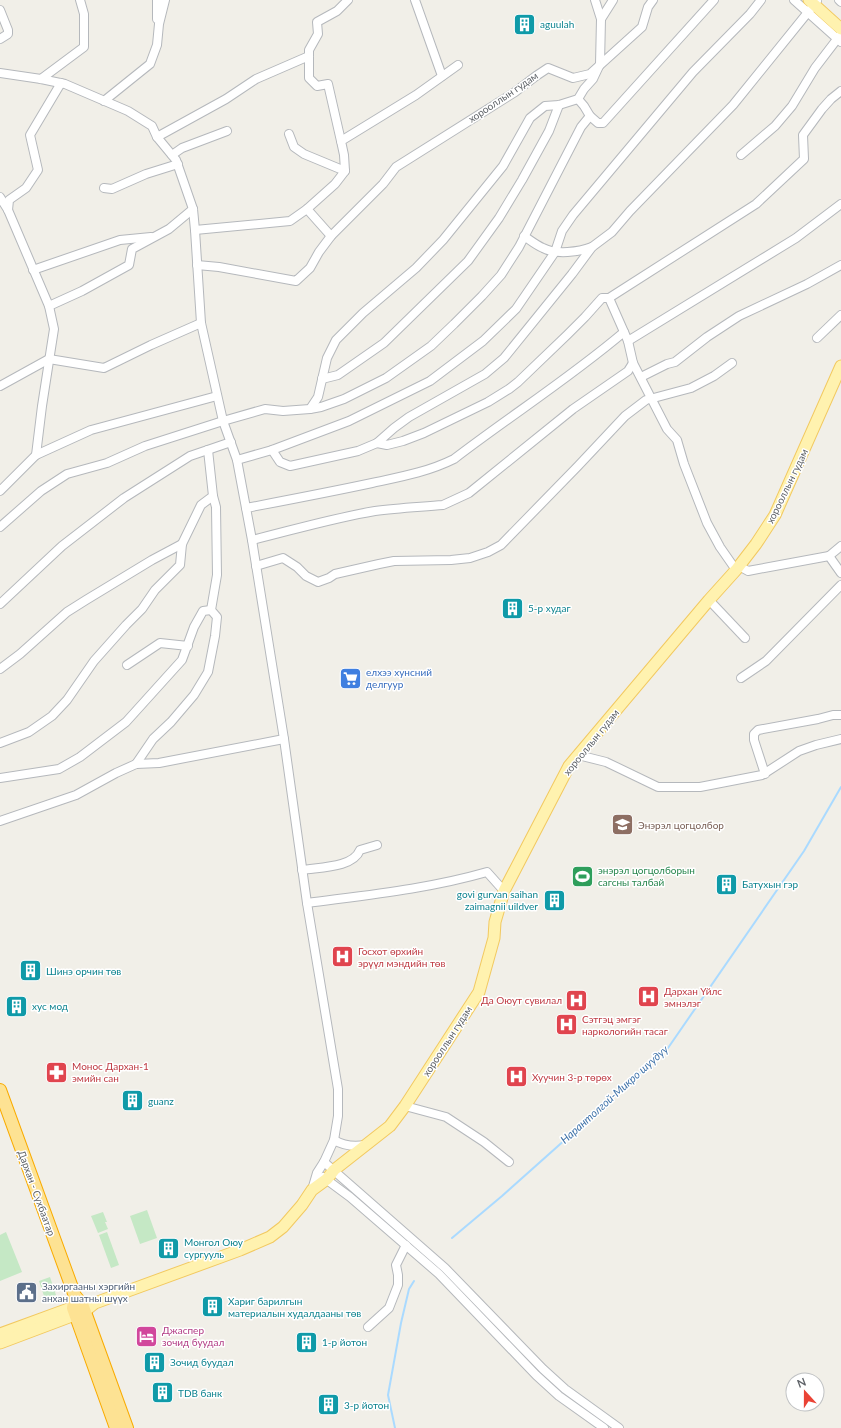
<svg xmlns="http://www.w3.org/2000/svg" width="841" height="1428" viewBox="0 0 841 1428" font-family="Lato,sans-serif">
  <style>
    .green { fill: #c5e8c5 }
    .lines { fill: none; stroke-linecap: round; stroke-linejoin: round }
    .stream { stroke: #aadaff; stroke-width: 2 }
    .minor-casing { stroke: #b5b8bc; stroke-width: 10 }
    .major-casing { stroke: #f2c960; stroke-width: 13 }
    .highway-casing { stroke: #f9ab00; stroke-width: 14 }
    .minor { stroke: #fff; stroke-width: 8 }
    .major { stroke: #fff2af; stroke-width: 11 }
    .highway { stroke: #fde293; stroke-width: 12 }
    .labels { text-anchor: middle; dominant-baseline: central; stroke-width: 3; stroke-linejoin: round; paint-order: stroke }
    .culture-label { font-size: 10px; fill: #0d838f; stroke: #fff; text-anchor: start }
    .street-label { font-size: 10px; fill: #5f6368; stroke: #fff }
    .shop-label { font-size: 10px; fill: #366cbe; stroke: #fff; text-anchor: start }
    .education-label { font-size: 10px; fill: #785e54; stroke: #fff; text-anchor: start }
    .leisure-label { font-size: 10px; fill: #27864d; stroke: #fff; text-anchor: start }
    .health-label { font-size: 10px; fill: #be3a42; stroke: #fff; text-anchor: start }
    .service-label { font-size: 10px; fill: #4e5e75; stroke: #fff; text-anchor: start }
    .hotel-label { font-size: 10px; fill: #b23c85; stroke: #fff; text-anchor: start }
    .water-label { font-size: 11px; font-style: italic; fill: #4174aa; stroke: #fff }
  </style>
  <rect width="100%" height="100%" fill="#f1efe8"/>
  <!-- green -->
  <g class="green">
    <polygon points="147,1210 157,1238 140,1244 130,1216"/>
    <polygon points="103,1212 107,1222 105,1222 108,1229 98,1233 91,1216"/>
    <polygon points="6,1232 22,1272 0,1281 0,1235"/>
    <polygon points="107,1232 119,1265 111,1268 99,1235"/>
    <polygon points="50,1277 56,1295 45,1299 39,1281"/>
  </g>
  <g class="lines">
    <!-- stream -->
    <g class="stream">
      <polyline points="452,1238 502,1196 668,1048 804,851 841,787"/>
      <polyline points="395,1428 388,1395 401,1323 409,1289 414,1281"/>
    </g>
    <defs>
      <g id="minor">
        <polyline points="157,0 157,19"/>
        <polyline points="415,0 442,76"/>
        <polyline points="595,0 601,19"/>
        <polyline points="794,0 841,42"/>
        <polyline points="839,0 841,2"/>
        <polyline points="0,10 8,30 8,34 0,39"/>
        <polyline points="0,73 41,79 65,84 128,111 152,126 157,137 176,160 193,209 195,230 201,323 223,421 237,460 252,540 284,739 307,903 338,1089 338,1116 334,1140 324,1162 317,1173 312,1190"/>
        <polyline points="41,79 84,47 84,14 80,0"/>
        <polyline points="104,101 150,64 157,45 159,24 165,0"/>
        <polyline points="590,116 598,123 603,123 714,0"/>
        <polyline points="289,134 294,147 304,154 345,171"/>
        <polyline points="157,137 226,99 256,79 309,56"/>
        <polyline points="341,141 328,84 317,86 309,78 309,50 318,34 317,22 337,11 348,0"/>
        <polyline points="172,155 182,148 227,131"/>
        <polyline points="741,155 775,126 792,106 815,68 841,34"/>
        <polyline points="104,188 112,189 146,174 178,164"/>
        <polyline points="0,197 8,210 49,306 54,329 42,406 36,455 0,491"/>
        <polyline points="307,209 331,236"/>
        <polyline points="8,210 9,200 26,188 38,170 30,135 61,83"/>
        <polyline points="195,230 290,221 307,209 335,184 345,171 344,155 341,141 416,95 458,65"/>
        <path d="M524,236C530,240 536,245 543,248C556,255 579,252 592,247"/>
        <polyline points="197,265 219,267 296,281 310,268 319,252 331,236 383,184 396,167 515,92 536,76 548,68 573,78 590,74 642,27 648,7 653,0"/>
        <polyline points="33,270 120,240 151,237"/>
        <polyline points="609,298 756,204 804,159 803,135 822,109 831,99 841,91"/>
        <polyline points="49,306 82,291 129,265 132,249 169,229 193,209"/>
        <polyline points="817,338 841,315"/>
        <polyline points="628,341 796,238 841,204"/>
        <polyline points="641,377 667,364 675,362 707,337 739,316 807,284 841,265"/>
        <polyline points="322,379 338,375 384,343 468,261 499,218 522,180 549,131 559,105"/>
        <polyline points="0,386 49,359 104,368 151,345 201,323"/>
        <polyline points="310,409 321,407 344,399 386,378 431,346 454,324 482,296 501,275 519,247 581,127 590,116 584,106 578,99"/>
        <polyline points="272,450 280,462 290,466 358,451 377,443"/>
        <polyline points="36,455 91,430 217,396"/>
        <polyline points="237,460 272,450 349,421 430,381 483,341 516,309 555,252 562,231 573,215 693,72 750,14 761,0"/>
        <path d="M246,508C288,500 330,492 372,483C400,477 428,472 454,459C510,416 570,378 624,332"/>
        <polyline points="0,527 41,491 67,474 107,463 145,446 223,421 265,409 283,411 310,409 318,397 327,358 336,340 363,313 416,268 443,240 503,166 530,118 545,106 559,105 578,99 584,89 593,79 600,64 601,19 613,0"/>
        <path d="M252,540C293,530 333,518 375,511C397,508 420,507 443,505L469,493L573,409L628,371L633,363"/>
        <polyline points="829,556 841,546"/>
        <polyline points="256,566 283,558 297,567 306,576 318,582 329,578 335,574 379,564 394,561 451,560 470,558 488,552 501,545 578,466 625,416 646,400 691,388 714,376 732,363"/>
        <polyline points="739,566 748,571 829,556 841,573"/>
        <polyline points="736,570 720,547 707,523 684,464 677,440 667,429 633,363 628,341 609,298 602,298 585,317 567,335 518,382 509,389 488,402 424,433 403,441 387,445 377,443 394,428 409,417 485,374 504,358 572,274 592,247 612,232 630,211 733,105 817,1"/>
        <polyline points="709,600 745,638"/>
        <polyline points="0,604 62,546 124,498 190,456 231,442"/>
        <polyline points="127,665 160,643 188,646"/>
        <polyline points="0,669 20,654 67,612 86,600 152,560 182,544"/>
        <polyline points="741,678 766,661 841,585"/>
        <polyline points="0,743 29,732 52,716 67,700 94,661 126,625 142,609 155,590 180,565 182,544 201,505 213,496 208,450"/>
        <polyline points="578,755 606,762 658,787 700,787 762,775 799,751 816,745 841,739"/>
        <polyline points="136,764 153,739 171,722 194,695 208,672 215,636 217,617 211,610 217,575 216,507 213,496"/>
        <polyline points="765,774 754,740 754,734 758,730 818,719 833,715 841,715"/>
        <polyline points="0,778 59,769 80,757 126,722 182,660 194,627 203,611 211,610"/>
        <polyline points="0,821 76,795 116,773 136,764 159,763 284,739"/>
        <path d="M302,870C319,867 353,868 360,850L377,845"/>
        <path d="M307,903C367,895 428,889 487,872L504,891"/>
        <polyline points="405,1106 446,1117 484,1142 509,1162"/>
        <path d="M334,1140C344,1146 353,1147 365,1145"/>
        <polyline points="324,1162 445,1268 543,1369 565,1389 619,1428"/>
        <polyline points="323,1177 350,1197 439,1274 536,1375 559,1396 604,1428"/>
        <polyline points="368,1327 389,1308 398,1285 398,1275 396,1265 406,1245"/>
      </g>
      <g id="major">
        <polyline points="809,0 841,29"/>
        <polyline points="0,1334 71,1308"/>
        <polyline points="0,1343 85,1311 95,1303 240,1250 270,1237 283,1227 302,1205 312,1190 327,1179 334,1170 390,1126 405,1106 479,992 494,938 495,922 504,891 569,766 709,600 736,570 756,544 775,515 841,366"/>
      </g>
      <g id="highway">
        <polyline points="0,1090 75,1296 82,1304 127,1428"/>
        <polyline points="75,1296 73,1308 116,1428"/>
      </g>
    </defs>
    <!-- minor casing -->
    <use href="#minor" class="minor-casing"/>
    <!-- major casing -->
    <use href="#major" class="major-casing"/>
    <!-- highway casing -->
    <use href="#highway" class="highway-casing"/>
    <!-- minor -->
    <use href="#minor" class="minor"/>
    <!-- major -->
    <use href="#major" class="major"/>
    <!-- highway -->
    <use href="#highway" class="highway"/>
  </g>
  <!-- icons -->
  <defs>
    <symbol id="building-square" viewBox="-11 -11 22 22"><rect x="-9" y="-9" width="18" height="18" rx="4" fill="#0f9aa8" stroke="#fff"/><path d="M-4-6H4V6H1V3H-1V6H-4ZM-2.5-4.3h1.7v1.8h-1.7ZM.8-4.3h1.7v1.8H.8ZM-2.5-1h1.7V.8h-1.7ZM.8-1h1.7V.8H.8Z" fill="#fff"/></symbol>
    <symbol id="supermarket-square" viewBox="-11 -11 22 22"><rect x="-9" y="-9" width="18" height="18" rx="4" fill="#3f7fe0" stroke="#fff"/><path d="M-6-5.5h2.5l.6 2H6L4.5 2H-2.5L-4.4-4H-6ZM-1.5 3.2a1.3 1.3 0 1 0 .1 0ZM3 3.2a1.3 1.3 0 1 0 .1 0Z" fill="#fff"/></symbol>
    <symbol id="school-square" viewBox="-11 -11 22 22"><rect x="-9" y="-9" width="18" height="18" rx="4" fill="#8d6e63" stroke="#fff"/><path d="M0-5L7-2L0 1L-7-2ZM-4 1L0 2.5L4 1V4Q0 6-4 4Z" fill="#fff"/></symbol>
    <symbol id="stadium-square" viewBox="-11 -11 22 22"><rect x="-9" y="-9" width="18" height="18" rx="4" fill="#2e9e5b" stroke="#fff"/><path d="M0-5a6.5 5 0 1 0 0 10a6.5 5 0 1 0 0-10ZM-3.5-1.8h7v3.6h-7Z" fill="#fff"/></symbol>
    <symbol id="hospital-square" viewBox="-11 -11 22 22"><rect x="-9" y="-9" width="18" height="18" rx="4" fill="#e0444e" stroke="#fff"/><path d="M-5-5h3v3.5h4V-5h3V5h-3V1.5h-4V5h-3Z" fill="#fff"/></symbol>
    <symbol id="pharmacy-square" viewBox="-11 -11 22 22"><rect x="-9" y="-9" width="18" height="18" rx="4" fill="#e0444e" stroke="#fff"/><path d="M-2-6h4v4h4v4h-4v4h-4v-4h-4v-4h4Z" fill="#fff"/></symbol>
    <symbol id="civic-square" viewBox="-11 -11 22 22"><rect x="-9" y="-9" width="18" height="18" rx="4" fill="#5c6f8a" stroke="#fff"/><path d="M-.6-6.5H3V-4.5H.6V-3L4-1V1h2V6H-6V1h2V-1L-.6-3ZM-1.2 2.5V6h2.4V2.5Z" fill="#fff"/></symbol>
    <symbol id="hotel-square" viewBox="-11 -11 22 22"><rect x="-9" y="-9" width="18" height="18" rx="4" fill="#d1479c" stroke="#fff"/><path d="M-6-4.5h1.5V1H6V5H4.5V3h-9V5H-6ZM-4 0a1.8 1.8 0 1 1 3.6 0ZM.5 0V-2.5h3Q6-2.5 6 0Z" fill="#fff"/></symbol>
  </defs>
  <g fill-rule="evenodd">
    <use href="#building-square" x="512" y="12" width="25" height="25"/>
    <use href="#building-square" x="500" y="596" width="25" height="25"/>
    <use href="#supermarket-square" x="338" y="666" width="25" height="25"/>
    <use href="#school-square" x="610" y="812" width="25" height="25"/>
    <use href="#stadium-square" x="570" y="864" width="25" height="25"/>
    <use href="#building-square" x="714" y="872" width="25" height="25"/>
    <use href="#building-square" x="542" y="888" width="25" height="25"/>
    <use href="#hospital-square" x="330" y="944" width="25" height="25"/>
    <use href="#building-square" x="18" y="958" width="25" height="25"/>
    <use href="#hospital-square" x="636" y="984" width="25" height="25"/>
    <use href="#hospital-square" x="564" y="988" width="25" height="25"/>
    <use href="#building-square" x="4" y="994" width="25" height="25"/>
    <use href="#hospital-square" x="554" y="1012" width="25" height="25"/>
    <use href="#pharmacy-square" x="44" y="1060" width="25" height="25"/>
    <use href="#hospital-square" x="504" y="1064" width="25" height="25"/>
    <use href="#building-square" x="120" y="1088" width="25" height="25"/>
    <use href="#building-square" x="156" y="1236" width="25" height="25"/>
    <use href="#civic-square" x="14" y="1280" width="25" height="25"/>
    <use href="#building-square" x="200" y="1294" width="25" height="25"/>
    <use href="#hotel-square" x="134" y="1324" width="25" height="25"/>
    <use href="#building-square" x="294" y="1330" width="25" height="25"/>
    <use href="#building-square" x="142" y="1350" width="25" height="25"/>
    <use href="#building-square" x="150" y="1380" width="25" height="25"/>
    <use href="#building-square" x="316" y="1392" width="25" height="25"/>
  </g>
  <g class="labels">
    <!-- culture labels -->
    <g class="culture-label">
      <text x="540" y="24">aguulah</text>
      <text x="528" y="608">5-р худаг</text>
      <text x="742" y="884">Батухын гэр</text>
      <text x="538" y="894" text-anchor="end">govi gurvan saihan<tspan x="538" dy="12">zaimagnii uildver</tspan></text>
      <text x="46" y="971">Шинэ орчин төв</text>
      <text x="32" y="1006">хус мод</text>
      <text x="148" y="1101">guanz</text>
      <text x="184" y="1242">Монгол Оюу<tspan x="184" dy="12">сургууль</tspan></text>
      <text x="228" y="1301">Хариг барилгын<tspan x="228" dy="12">материалын худалдааны төв</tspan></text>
      <text x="322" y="1342">1-р йотон</text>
      <text x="170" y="1362">Зочид буудал</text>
      <text x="178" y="1393">TDB банк</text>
      <text x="344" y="1405">3-р йотон</text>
    </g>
    <!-- street labels -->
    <g class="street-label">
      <text transform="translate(503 97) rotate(-34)">хорооллын гудам</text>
      <text transform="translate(787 486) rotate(-64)">хорооллын гудам</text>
      <text transform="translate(591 742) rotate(-51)">хорооллын гудам</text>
      <text transform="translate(447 1041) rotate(-57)">хорооллын гудам</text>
      <text transform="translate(37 1193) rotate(70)">Дархан - Сүхбаатар</text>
    </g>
    <!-- shop labels -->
    <g class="shop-label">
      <text x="366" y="672">елхээ хунсний<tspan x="366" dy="12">делгуур</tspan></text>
    </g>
    <!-- education labels -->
    <g class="education-label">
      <text x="638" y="825">Энэрэл цогцолбор</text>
    </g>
    <!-- leisure labels -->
    <g class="leisure-label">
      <text x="598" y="870">энэрэл цогцолборын<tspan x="598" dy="12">сагсны талбай</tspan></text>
    </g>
    <!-- health labels -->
    <g class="health-label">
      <text x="358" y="951">Госхот өрхийн<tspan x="358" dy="12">эрүүл мэндийн төв</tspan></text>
      <text x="664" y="991">Дархан Үйлс<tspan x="664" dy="12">эмнэлэг</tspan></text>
      <text x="562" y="1000" text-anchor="end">Да Оюут сувилал</text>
      <text x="582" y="1019">Сэтгэц эмгэг<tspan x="582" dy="12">наркологийн тасаг</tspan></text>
      <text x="72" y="1066">Монос Дархан-1<tspan x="72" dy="12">эмийн сан</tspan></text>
      <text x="532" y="1077">Хуучин 3-р төрөх</text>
    </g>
    <!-- service labels -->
    <g class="service-label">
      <text x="42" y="1286">Захиргааны хэргийн<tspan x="42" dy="12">анхан шатны шүүх</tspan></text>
    </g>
    <!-- hotel labels -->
    <g class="hotel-label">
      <text x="162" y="1330">Джаспер<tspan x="162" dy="12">зочид буудал</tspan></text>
    </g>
    <!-- water labels -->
    <g class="water-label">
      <text transform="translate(614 1094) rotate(-42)">Нарантолгой-Микро шуудуу</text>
    </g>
  </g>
  <!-- north arrow -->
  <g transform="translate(805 1392) rotate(339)"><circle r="19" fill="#ffffff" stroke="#bfc1c3"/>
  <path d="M0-3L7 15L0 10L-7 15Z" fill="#ea4335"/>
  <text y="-6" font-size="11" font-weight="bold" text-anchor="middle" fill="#5f6368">N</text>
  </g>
</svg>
